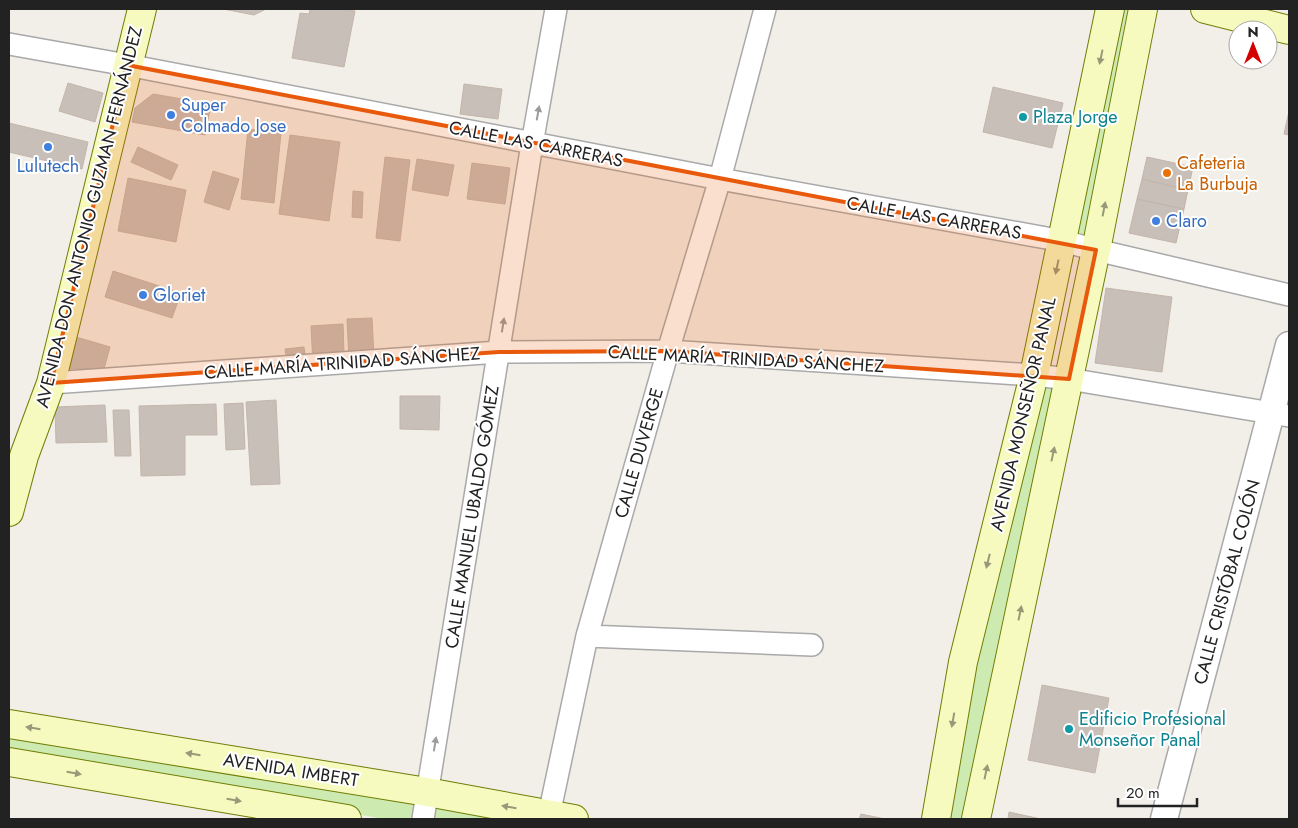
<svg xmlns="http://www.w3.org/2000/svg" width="1298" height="828" font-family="Jost,sans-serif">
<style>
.grass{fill:#cdebb0}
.building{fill:#c7bfb8;stroke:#c4b6ab}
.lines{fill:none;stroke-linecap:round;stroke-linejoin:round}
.minor-casing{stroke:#a9a9a9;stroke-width:24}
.tertiary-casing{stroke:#a9a9a9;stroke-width:29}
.secondary-casing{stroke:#707d05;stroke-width:30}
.minor{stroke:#fff;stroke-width:21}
.tertiary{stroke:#fff;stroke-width:26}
.secondary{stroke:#f7fabf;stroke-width:28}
.oneway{fill:#979978}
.oneway2{fill:#9c9c9c}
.marked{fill:#e8590c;fill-opacity:0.2;stroke:#e8590c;stroke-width:4;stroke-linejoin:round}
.shop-dot{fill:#3f7fe0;stroke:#fff;stroke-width:2}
.culture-dot{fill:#0f9aa8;stroke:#fff;stroke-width:2}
.food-dot{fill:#e8710a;stroke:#fff;stroke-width:2}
.labels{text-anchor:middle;stroke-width:4;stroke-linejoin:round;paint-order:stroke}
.shop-label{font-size:18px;fill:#366cbe;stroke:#fff;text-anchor:start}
.culture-label{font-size:18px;fill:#0d838f;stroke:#fff;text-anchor:start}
.street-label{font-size:18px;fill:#222;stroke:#fff}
.food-label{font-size:18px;fill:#c56008;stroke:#fff;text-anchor:start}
</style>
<rect width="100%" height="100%" fill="#f2efe9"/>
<path class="grass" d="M1118,9h17l-44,232 -21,-5z
M1041,386l16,3 -88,430h-24l55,-272z
M9,731l407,66 -1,22h-31l-375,-66z
M434,801l97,18h-99z"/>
<path class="building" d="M223,9h43l-12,6z
M310,9h32l13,2 -11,56 -52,-9 8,-45 9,1z
M68,83l35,10 -8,29 -36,-11z
M464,84l38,5 -4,30 -38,-5z
M993,87l70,16 -11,45 -69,-16z
M153,94l58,10 -6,31 -73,-13 3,-14z
M1289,111v24l-5,-1z
M9,123l79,19 -6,27 -73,-17z
M248,129l33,4 -7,70 -33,-4z
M290,135l50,7 -11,79 -50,-7z
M138,147l40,18 -7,15 -40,-18z
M385,157l25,3 -10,81 -24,-3z
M1147,157l46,10 -5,23 -46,-11z
M417,159l37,6 -6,31 -36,-6z
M472,163l38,5 -5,36 -38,-5z
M213,171l26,8 -10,31 -25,-8z
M128,178l58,12 -10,52 -58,-11z
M1142,179l46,11 -4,19 -47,-10z
M353,191l10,1 -1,26 -10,-1z
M1137,199l47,10 -8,34 -47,-10z
M113,271l68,22 -9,25 -67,-21z
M1106,288l66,9 -10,75 -67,-9z
M372,318l2,40 -25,1 -2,-40z
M343,324l1,31 -31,9 -2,-38z
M76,337l34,10 -6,22h-34z
M304,347l2,15 -19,2 -2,-15z
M400,396h40l-1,34 -39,-1z
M276,400l4,84 -29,1 -5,-83z
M243,403l2,46 -19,1 -2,-46z
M216,404l1,31h-32v40l-44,1 -2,-70z
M105,405l2,37 -51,1 -1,-36z
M113,410h16l2,46h-16z
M1042,685l67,13 -14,75 -67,-13z
M1009,812l32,7h-33z
M861,814l24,5h-26z"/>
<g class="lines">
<defs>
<path id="minor" d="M9,44l118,21 593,114 343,62 33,9 193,45
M51,383l448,-31 169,-1 366,24 35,4 220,37
M587,636l225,9
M423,819l109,-675 24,-135
M549,819v-4l38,-179 81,-285 52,-172 45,-170"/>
<path id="tertiary" d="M1164,819l125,-474"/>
<path id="secondary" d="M1205,9l84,21
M9,512l15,-56 27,-73 91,-374
M9,724l418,68 147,27
M9,762l338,57
M936,819l27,-157 71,-287 76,-366
M976,819l120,-569 47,-241"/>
</defs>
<use href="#minor" class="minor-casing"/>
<use href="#tertiary" class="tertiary-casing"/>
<use href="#secondary" class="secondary-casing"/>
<use href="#minor" class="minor"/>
<use href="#tertiary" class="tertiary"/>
<use href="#secondary" class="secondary"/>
</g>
<defs><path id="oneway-solid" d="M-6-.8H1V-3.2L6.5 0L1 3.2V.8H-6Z" transform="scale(1.25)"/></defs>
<g class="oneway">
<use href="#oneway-solid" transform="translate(1101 57) rotate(102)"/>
<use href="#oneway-solid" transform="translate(1104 209) rotate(-79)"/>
<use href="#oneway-solid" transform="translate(1057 267) rotate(102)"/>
<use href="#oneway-solid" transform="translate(1053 454) rotate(-78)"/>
<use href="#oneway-solid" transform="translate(988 561) rotate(104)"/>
<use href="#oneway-solid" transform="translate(1020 613) rotate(-78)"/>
<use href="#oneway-solid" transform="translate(953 720) rotate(100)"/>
<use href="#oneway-solid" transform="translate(33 728) rotate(-171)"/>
<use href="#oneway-solid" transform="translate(193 754) rotate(-171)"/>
<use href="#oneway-solid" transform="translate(986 772) rotate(-78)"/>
<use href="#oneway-solid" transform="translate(74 773) rotate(10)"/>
<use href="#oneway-solid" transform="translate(234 800) rotate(10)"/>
<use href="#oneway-solid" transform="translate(509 807) rotate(-170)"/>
</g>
<g class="oneway2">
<use href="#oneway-solid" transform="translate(538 113) rotate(-80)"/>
<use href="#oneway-solid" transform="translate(503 325) rotate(-81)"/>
<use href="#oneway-solid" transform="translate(435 744) rotate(-81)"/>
</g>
<path class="marked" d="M127,65l969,185 -27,129 -401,-28 -169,1 -448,31z"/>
<g class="shop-dot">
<circle cx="171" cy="115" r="5"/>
<circle cx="48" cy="147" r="5"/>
<circle cx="1156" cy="221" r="5"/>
<circle cx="143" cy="295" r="5"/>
</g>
<g class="culture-dot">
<circle cx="1023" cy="117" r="5"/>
<circle cx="1069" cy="729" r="5"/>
</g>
<circle class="food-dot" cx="1167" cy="173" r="5"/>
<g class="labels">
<g class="shop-label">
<text x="181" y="111">Super<tspan x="181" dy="21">Colmado Jose</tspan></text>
<text x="48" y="172" text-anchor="middle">Lulutech</text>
<text x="1166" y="227">Claro</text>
<text x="153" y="301">Gloriet</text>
</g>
<g class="culture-label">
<text x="1033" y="123">Plaza Jorge</text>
<text x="1079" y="725">Edificio Profesional<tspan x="1079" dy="21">Monseñor Panal</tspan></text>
</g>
<g class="street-label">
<text transform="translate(536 144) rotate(11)" y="6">CALLE LAS CARRERAS</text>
<text transform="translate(89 217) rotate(-76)" y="6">AVENIDA DON ANTONIO GUZMAN FERNÁNDEZ</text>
<text transform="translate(934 218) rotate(10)" y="6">CALLE LAS CARRERAS</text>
<text transform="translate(746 359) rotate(3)" y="6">CALLE MARÍA TRINIDAD SÁNCHEZ</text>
<text transform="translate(342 363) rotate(-4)" y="6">CALLE MARÍA TRINIDAD SÁNCHEZ</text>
<text transform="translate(1023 414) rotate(-77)" y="6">AVENIDA MONSEÑOR PANAL</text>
<text transform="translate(639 453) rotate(-74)" y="6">CALLE DUVERGE</text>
<text transform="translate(472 517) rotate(-81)" y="6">CALLE MANUEL UBALDO GÓMEZ</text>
<text transform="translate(1227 582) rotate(-75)" y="6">CALLE CRISTÓBAL COLÓN</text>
<text transform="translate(291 770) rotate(9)" y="6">AVENIDA IMBERT</text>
</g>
<g class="food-label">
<text x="1177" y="169">Cafeteria<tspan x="1177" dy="21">La Burbuja</tspan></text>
</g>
</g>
<rect width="1298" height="828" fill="none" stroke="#222222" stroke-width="20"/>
<g transform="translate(1253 45)"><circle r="24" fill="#ffffff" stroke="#a7a7a7"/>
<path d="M0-4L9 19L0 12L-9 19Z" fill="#d40000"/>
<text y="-8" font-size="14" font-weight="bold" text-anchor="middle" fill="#222222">N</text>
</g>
<path d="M1118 798v8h79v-8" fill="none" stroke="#222222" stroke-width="2.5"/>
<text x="1126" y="798" font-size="15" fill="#222222" stroke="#ffffff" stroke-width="4" paint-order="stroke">20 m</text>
</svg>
